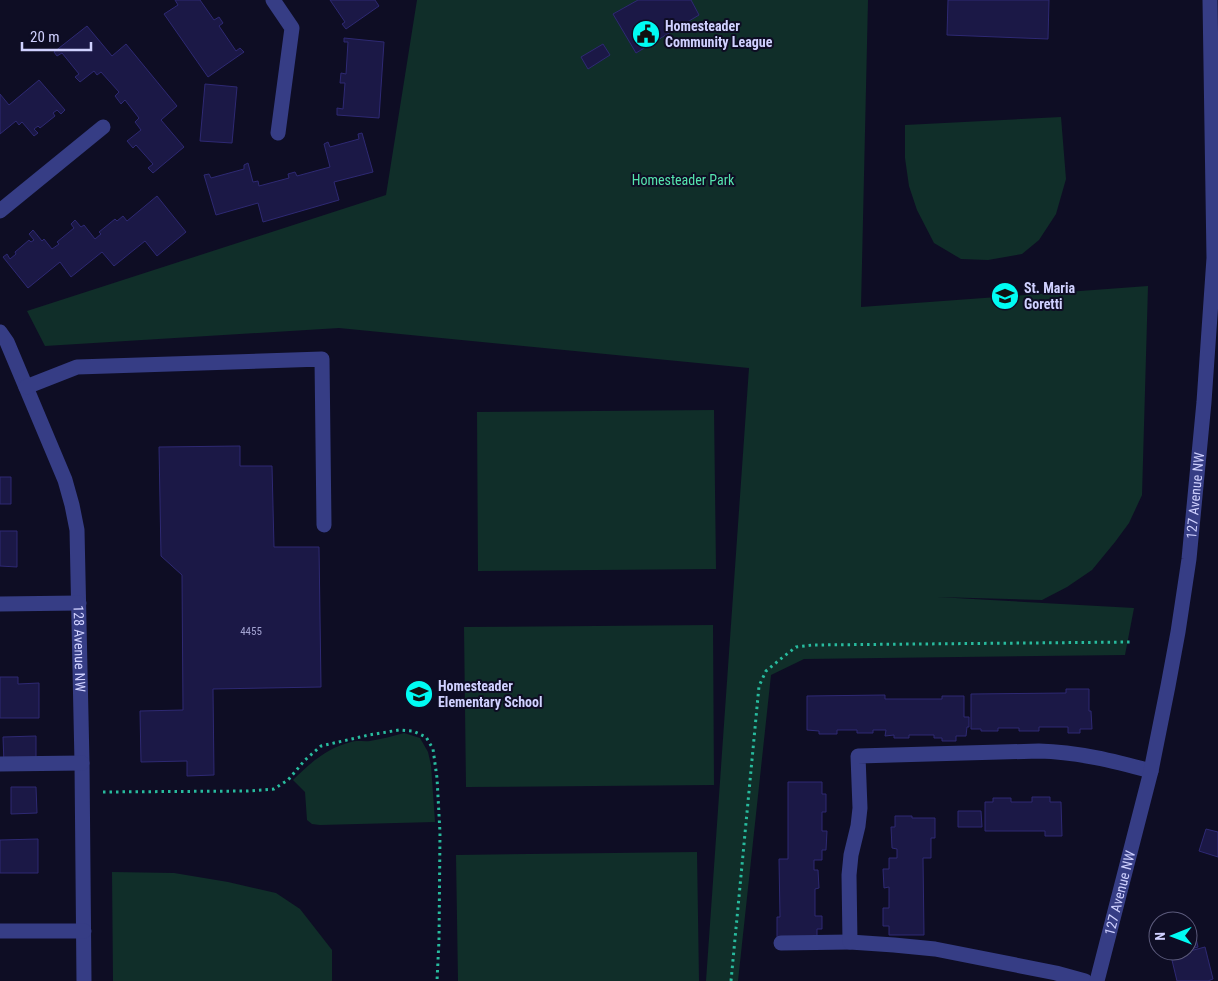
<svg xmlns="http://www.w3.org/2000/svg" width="1218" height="981" font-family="'Roboto Condensed',sans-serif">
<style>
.green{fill:#102e29}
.building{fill:#1b1846;stroke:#2e2973}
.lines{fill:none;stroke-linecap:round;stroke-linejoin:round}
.path{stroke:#28bb9e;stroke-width:3;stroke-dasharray:2.5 4;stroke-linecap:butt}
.minor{stroke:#363d85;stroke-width:15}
.labels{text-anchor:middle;stroke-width:4;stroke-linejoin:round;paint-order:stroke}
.number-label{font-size:11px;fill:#a3a3d1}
.poi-label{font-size:14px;font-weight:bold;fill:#d0d1ff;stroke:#0e0d24;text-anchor:start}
.park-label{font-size:14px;fill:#56e5ae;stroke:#0e0d24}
.street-label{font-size:14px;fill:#d0d1ff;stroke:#0e0d24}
</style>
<rect width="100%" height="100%" fill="#0e0d24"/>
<path class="green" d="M417,0h451l-7,307 287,-21 -6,209 -13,28 -14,19 -23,28 -25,17 -25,13 -105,-3 197,11 -9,47 -321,4 -33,16 -33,306h-32l43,-613 -410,-40 -294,18 -18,-35 359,-116z
M1061,117l5,62 -10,35 -17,26 -17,14 -34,6 -27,-1 -27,-16 -17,-33 -8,-24 -4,-28v-33z
M714,410l2,159 -238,2 -1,-159z
M713,625l1,160 -248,2 -2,-160z
M404,733l16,5 8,14 3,13 4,57 -115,3 -8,-1 -5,-4 -2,-28 -12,-12c17,-17 34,-32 58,-38 6,-2 13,0 19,-1 12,-2 23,-5 34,-8z
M697,852l2,129h-241l-2,-126z
M112,872l62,1 54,9 48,11 24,16 32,41v31h-219z"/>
<path class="building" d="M175,0h25l14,20 5,-3 4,6 -4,3 17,25 4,-3 4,4 -36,25 -44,-63 14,-9z
M330,0h45l4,6 -33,23 -4,-5 3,-2z
M638,0h53l8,15 -63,38 -23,-39z
M948,0h101l-1,39 -101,-4z
M87,26l25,30 14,-12 51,62 -16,14 23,27 -31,26 -5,-5 5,-4 -17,-19 -3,3 -6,-7 14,-11 -6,-8 4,-4 -14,-18 -4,4 -6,-8 4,-4 -18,-20 -4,3 -3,-4 -14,11 -5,-5 4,-3 -17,-21 -5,3 -3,-4z
M344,38l40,4 -5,76 -42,-3v-7l6,1 2,-26h-5l1,-10 5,1 2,-32h-4z
M603,44l7,11 -22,14 -7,-12z
M39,80l26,30 -4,4 -4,-4 -4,3 2,3 -15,12 -2,-2 -4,3 4,4 -4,3 -12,-14 -3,3 -3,-4 -16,13v-40l9,11z
M205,84l32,3 -5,56 -32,-2z
M362,133l11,39 -39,10 5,18 -76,22 -5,-19 -42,12 -12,-40 5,-1 2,4 33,-9v-4l4,-2 5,19 5,-1 1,5 30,-8 -1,-4 7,-2 2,4 33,-9 -6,-23 4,-2 2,5 29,-8 -1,-5z
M157,196l29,36 -29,24 -12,-15 -31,25 -12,-14 -31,25 -11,-15 -32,26 -25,-31 4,-3 3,5 6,-5 -1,-2 14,-12 2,2 3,-2 -5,-6 4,-4 9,11 2,-2 8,10 7,-5 -2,-2 17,-14 -3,-4 4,-4 6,7 3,-2 11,14 6,-5 -2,-2 16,-13 2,2 6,-5 4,5z
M240,446v20h32l2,81h45l2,140 -108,2 1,86 -27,1v-15l-46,1 -1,-51 43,-1 -1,-135 -21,-19 -2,-109z
M0,477h11v27h-11z
M0,531h17v36l-17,-1z
M0,677h18v7l21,-1v35h-39z
M1066,689h23v22h2l1,18h-12v4h-12v-6h-29v4h-20v-3h-21v3h-17v-2h-10v-35l95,-1z
M885,695v4h57v-3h22v21h5v10h-2l-1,9h-10v5h-14v-3h-8v-3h-25v3h-15v-3l-9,1 1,-6h-13v3h-16v-3h-20v4h-18v-3l-12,-1v-34z
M36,736v27l-32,1 -1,-27z
M788,782h34v12h4v18h-4v19h5l-1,19h-4v10h-8v10h4l1,18 -4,1v27h7v13h-5v11l-40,-2v-21h3l-1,-58h9z
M11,787h25l1,26 -26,1z
M1032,797h18v5h11l1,34h-17v-5h-60v-29h8v-4h18v4h21z
M958,811h23l1,16h-24z
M895,816h17v2h23v20h-4v20h-8l1,77h-35v-9h-6v-18h6v-21l-5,1 -1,-19h6v-11h8v-9l-5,-1 -1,-21h4z
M1206,829l12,3v25l-19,-6z
M38,839v34h-38v-33z
M1195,934l3,13 -10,3v-14z
M1205,947l8,32 -5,2h-31l-6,-25z"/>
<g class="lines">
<path class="path" d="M103,792l145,-1 26,-2 14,-9 17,-20 16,-14 48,-11 30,-5 14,1 13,6 7,12 4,29 3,55 -1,107 -2,41
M731,981l28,-295 7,-15 17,-14 13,-10 16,-2 321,-3"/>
<g class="minor">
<path d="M273,0l19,28 -14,105"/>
<path d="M0,211l103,-84"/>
<path id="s1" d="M0,332l7,10 58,138 7,25 5,25 5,233 2,218"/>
<path d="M26,387l51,-20 245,-8 2,166"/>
<path d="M0,604l79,-1"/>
<path d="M0,764l82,-1"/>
<path d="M0,931h84"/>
<path d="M781,943l69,-1"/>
<path d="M1085,981l-29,-8 -121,-24 -41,-4 -44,-3 -1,-67 2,-20 7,-29 2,-18 -2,-52 181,-5c39,1 75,10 112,20"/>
<path id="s2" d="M1097,981l54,-210 17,-85 10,-54 11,-73 15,-157 10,-144 -4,-258"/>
</g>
</g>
<defs>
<symbol id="civic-disc" viewBox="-11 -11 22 22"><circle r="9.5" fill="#00fbf3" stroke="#0e0d24"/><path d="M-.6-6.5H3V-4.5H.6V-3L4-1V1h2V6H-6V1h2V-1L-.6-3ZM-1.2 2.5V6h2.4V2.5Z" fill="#111"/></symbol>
<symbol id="school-disc" viewBox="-11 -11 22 22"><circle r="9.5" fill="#00fbf3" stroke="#0e0d24"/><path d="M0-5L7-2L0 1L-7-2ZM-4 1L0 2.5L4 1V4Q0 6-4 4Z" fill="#111"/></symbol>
</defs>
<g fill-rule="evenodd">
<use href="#civic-disc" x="630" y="18" width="32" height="32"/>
<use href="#school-disc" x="989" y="280" width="32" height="32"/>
<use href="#school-disc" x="403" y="678" width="32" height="32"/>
</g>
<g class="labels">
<g class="number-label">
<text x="251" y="635">4455</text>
</g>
<g class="poi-label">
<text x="665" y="31">Homesteader<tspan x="665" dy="16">Community League</tspan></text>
<text x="1024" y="293">St. Maria<tspan x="1024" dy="16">Goretti</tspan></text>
<text x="438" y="691">Homesteader<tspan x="438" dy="16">Elementary School</tspan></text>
</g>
<g class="park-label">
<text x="683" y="185">Homesteader Park</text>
</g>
<g class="street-label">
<text dy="5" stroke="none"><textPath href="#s2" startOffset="496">127 Avenue NW</textPath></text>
<text dy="5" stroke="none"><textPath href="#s1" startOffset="332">128 Avenue NW</textPath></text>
<text dy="5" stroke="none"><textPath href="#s2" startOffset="91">127 Avenue NW</textPath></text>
</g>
</g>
<g transform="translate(1173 936) rotate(269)"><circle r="24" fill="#0e0d24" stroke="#5c5b7c"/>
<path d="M0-4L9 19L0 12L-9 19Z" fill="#00fbf3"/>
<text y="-8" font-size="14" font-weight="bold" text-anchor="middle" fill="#d0d1ff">N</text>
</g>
<path d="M22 42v8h69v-8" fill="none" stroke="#d0d1ff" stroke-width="2.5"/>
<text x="30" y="42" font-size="15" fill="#d0d1ff" stroke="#0e0d24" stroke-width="4" paint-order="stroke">20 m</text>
</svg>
